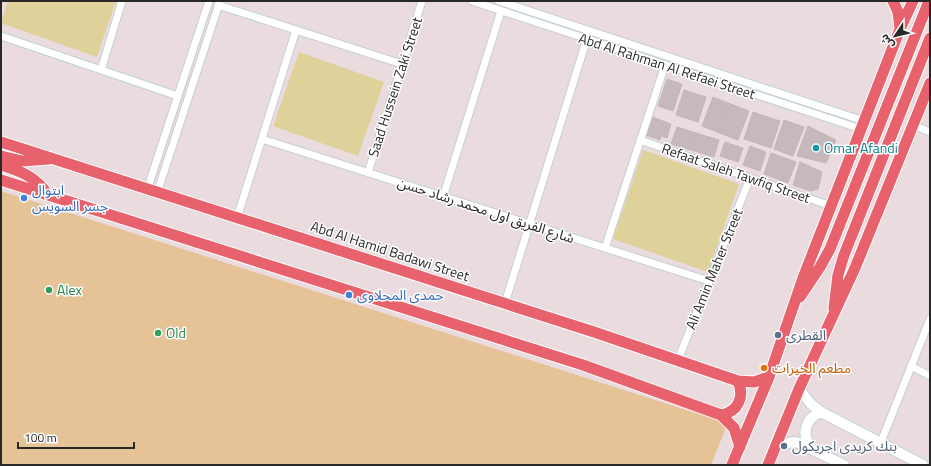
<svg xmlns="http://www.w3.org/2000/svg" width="931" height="466" font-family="'Titillium Web','Noto Sans Arabic',sans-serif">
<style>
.green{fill:#ded19a}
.pitch{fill:#e5c396}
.building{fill:#c5b9bc;stroke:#c5b5b8}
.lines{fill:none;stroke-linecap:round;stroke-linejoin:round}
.street-casing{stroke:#c3d1d1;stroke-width:9}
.secondary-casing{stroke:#c3d1d1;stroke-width:12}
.primary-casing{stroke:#fff;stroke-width:13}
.street{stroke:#fff;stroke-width:7}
.secondary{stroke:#fff;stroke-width:10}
.primary{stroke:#e8626d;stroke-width:11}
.culture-dot{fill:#0f9aa8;stroke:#fff;stroke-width:1.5}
.shop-dot{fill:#3f7fe0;stroke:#fff;stroke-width:1.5}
.leisure-dot{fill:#2e9e5b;stroke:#fff;stroke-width:1.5}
.service-dot{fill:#5c6f8a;stroke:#fff;stroke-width:1.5}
.food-dot{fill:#e8710a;stroke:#fff;stroke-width:1.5}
.labels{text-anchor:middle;stroke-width:3;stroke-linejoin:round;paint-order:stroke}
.street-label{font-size:14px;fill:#282828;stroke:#fff}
.culture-label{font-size:14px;fill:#0d838f;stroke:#fff;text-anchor:start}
.shop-label{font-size:14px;fill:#366cbe;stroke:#fff;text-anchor:start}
.leisure-label{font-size:14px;fill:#27864d;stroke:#fff;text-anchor:start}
.service-label{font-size:14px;fill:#4e5e75;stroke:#fff;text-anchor:start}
.food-label{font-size:14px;fill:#c56008;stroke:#fff;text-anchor:start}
</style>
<rect width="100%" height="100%" fill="#eadbdf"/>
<path class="green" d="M8,1h108l-19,56 -96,-34z
M299,52l85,30 -26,74 -85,-30z
M643,150l96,34 -31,88 -95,-33z"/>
<path class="pitch" d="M1,191l720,230 4,9 -14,35h-710z"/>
<path class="building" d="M667,79l15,5 -9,27 -15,-5z
M684,90l22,7 -8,25 -22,-7z
M713,97l15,6 -11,29 -15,-6z
M728,103l21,8 -11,29 -21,-8z
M753,112l27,9 -9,27 -27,-9z
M652,117l19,7 -4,14 -6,-2 -1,4 -14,-5z
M784,120l20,7 -11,29 -19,-7z
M808,126l28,14 -10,23 -29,-7z
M677,127l19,6 -5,17 -20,-6z
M696,133l23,7 -5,17 -23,-7z
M725,142l18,6 -5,14 -18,-6z
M750,146l16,6 -6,19 -17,-6z
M771,153l25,9 -8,21 -24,-9z
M800,162l22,10 -4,17 -8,2 -17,-6z"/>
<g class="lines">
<defs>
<path id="street" d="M472,1l389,128
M499,1l365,120
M218,5l184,59
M1,36l177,60
M101,70l21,-69
M913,125l17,7
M262,139l447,142
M640,140l191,66
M368,173l54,-172
M147,190l62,-189
M157,193l63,-192
M443,197l58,-186
M237,218l59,-188
M605,248l60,-183
M505,303l83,-268
M678,360l72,-182
M911,366l19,10
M881,442l49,-123"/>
<path id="secondary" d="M799,389l12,15 10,8 102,53
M776,446l17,-4 6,1 45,22
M811,448c-10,-13 -6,-30 10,-36"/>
<path id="primary" d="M900,29l13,-28
M1,142l593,190 144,49 16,1 15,-5
M1,156l21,5 27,-2
M1,165c20,6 35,12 47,30
M1,180l582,185 138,50 13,13 6,19
M800,297l20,-30 10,-18 99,-248
M834,308l4,-33 6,-20 86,-217
M721,415c17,-3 24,-18 17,-34
M732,465l37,-88 34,-99 97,-249 -2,-17 -5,-11
M768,465l31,-76 56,-121 75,-185"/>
</defs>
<use href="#street" class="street-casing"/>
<use href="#secondary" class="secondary-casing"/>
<use href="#primary" class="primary-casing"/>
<use href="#street" class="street"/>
<use href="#secondary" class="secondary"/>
<use href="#primary" class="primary"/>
</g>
<circle class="culture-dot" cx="816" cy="148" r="4"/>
<g class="shop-dot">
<circle cx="24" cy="198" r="4"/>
<circle cx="349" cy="295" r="4"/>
</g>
<g class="leisure-dot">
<circle cx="49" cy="290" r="4"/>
<circle cx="158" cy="333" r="4"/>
</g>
<g class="service-dot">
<circle cx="778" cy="335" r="4"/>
<circle cx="784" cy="446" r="4"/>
</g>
<circle class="food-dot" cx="764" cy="368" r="4"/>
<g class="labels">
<g class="street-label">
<text transform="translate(667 66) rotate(18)" y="5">Abd Al Rahman Al Refaei Street</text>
<text transform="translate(395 87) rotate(-72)" y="5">Saad Hussein Zaki Street</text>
<text transform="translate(736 173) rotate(19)" y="5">Refaat Saleh Tawfiq Street</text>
<text transform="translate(486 210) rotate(18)" y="5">شارع الفريق اول محمد رشاد حسن</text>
<text transform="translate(390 251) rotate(18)" y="5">Abd Al Hamid Badawi Street</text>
<text transform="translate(714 269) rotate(-68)" y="5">Ali Amin Maher Street</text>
</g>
<g class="culture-label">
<text x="824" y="153">Omar Afandi</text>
</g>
<g class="shop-label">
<text x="32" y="195">ابتوال<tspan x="32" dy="16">جسر السويس</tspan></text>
<text x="357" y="300">حمدى المحلاوى</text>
</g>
<g class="leisure-label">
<text x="57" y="295">Alex</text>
<text x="166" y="338">Old</text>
</g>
<g class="service-label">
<text x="786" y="340">القطرى</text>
<text x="792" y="451">بنك كريدى اجريكول</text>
</g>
<g class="food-label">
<text x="772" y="373">مطعم الخيرات</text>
</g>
</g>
<rect width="931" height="466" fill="none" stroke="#282828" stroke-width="4"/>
<g transform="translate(895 36) rotate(235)" stroke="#ffffff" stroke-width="3" paint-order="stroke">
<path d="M0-3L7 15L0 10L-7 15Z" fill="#282828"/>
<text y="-6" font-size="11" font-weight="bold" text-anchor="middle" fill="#282828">ش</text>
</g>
<path d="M18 442v6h116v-6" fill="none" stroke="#282828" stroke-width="2"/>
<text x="24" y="442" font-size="12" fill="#282828" stroke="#ffffff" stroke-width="3" paint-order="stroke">100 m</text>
</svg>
